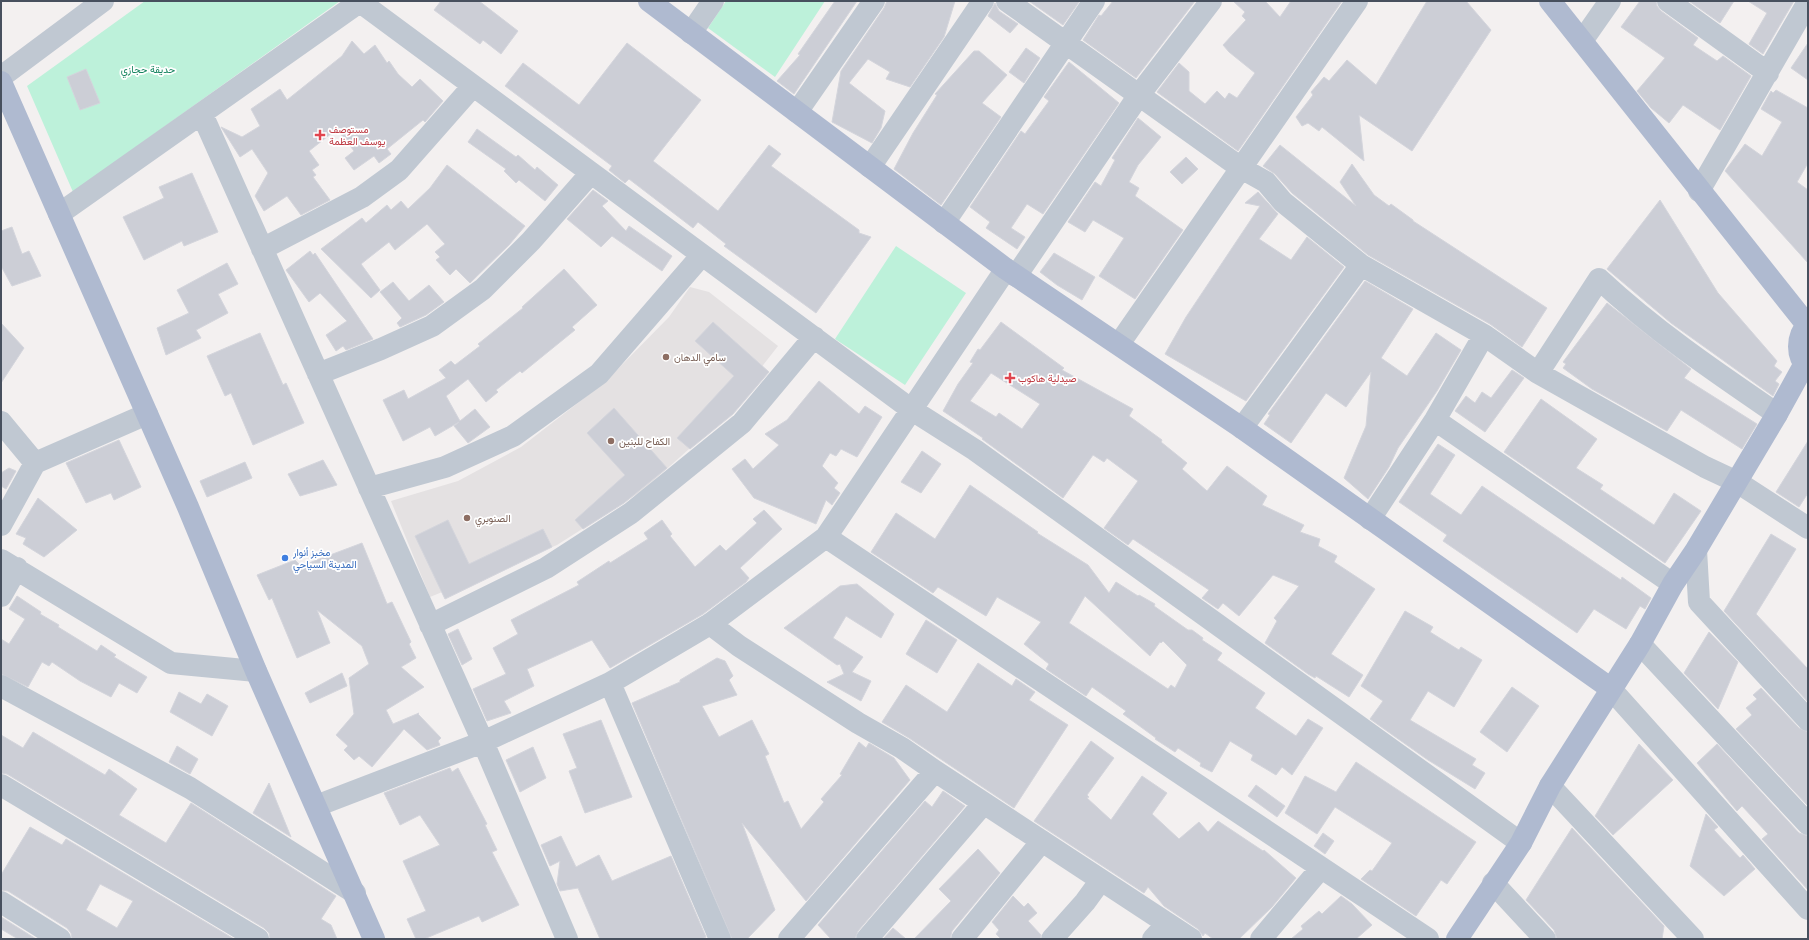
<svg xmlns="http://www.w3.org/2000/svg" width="1809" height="940" font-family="'Golos Text',Vazirmatn,sans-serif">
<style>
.education{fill:#e4e1e2}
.green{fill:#bdf1da}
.building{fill:#ccced6;stroke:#d4d5dc;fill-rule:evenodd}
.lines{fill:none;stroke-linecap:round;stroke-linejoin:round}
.minor{stroke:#c0c8d2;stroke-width:22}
.major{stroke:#afbad0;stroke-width:22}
.health-dot{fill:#e0444e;stroke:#fff;stroke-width:1.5}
.education-dot{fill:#8d6e63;stroke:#fff;stroke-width:1.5}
.shop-dot{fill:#3f7fe0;stroke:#fff;stroke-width:1.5}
.labels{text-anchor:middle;stroke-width:3.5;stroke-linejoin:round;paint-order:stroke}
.park-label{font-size:10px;fill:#14835e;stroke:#fff}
.health-label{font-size:10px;fill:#be3a42;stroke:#fff;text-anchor:start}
.education-label{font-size:10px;fill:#785e54;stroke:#fff;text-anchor:start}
.shop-label{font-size:10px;fill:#366cbe;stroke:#fff;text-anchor:start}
</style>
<rect width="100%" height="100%" fill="#f3f0f0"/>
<path class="education" d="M690,287l19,5 69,54 -61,78 -75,67 -85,54 -127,52 -39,-96 67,-20 63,-34 84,-65 64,-65z"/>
<path class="green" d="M145,1h195l-267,191 -46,-106z
M726,1h99l-50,76 -67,-49z
M896,246l70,47 -61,92 -70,-46z"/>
<path class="building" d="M441,1h38l39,30 -17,23 -18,-14 -3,4 -46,-34z
M835,1h22l-63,93 -17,-13 23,-26 -2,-1z
M887,1h68l-11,36 -34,50 -24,-8 4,-7 -22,-13 -19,24 36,28 -4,17 -9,15 -40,-21 9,-51 43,-63z
M1029,1h49l1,1 -16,23z
M1113,1h82l-59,77 -53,-38 16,-25 2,1z
M1233,1h32l15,16 11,-16h51l-104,150 -81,-59 22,-29 10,9v19l16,13 12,-13 8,8 4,-6 8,5 18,-25 -26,-21 -6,-7 23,-25 -4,-4 3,-4z
M1427,1h39l25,29 -79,121 -53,-36 5,46 -42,-34 -3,4 -11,-8 -6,3 -6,-9 17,-22 -2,-3 13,-15 5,4 18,-21 29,25z
M1640,1h16l1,5 4,5 37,27 -5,7 24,16 6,-5 28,20 -31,54 -37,-25 -14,18 -18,-15 -14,-17 28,-33 -44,-31z
M1689,1h45l-14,22z
M1748,1h46l-31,53 -14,-10 18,-31z
M995,3l4,8 19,13 -8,9 -22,-17z
M352,41l12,13 11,-9 12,18 2,-2 9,13 14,13 8,-8 23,22 -18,21 -2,-2 -36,29 4,5 -12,9 -5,-7 -20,14 -9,-12 9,-7 -17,-22 -28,22 10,14 -7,5 4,5 -3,2 17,23 -29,15 -14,-19 -23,15 -9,-15 13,-23 -16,-24 -12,8 -19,-30 21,10 18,-11 -9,-17 29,-20 7,11 55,-44z
M627,43l74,57 -48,61 65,50 51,-66 12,9 -10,12 88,64v3l12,4 -55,76 -92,-67 2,-2 -28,-22 -5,6 -64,-49 -4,4 -16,-13 3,-4 -107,-80 18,-23 56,42z
M1808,43v37l-17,-12z
M1026,48l14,10 -16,25 -15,-11z
M974,51h5l28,24 -25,28 19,14 -60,88 -47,-36 19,-36 24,-38 -2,-1z
M1069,62l50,41 -76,111 -16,-10 -16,24 14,9 -8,12 -31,-21 4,-6 -20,-15 51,-76 4,3 24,-33 -5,-4z
M86,69l14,34 -20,7 -13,-33z
M1776,90l32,18v55l-11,19 11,8v73l-83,-92 20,-27 17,12 20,-34 -21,-13 10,-18 2,2z
M1138,118l23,19 -23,28 -9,17 10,6 -4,8 48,34 -48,69 -36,-23 25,-38 -31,-18 -8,12 -17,-10 27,-40 6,4 14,-26 -3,-2z
M477,129l39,28 2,-2 17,15 2,-3 21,18 -13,16 -26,-21 -3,3 -12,-12 2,-2 -38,-27z
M1280,145l76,61 -16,-24 12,-18 22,31 15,11 2,-2 22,16v1l134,87 -25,39 -32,-23 -122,-69 -76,-62 -17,-19 -12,-8z
M1186,157l12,12 -16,15 -12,-12z
M447,165l78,61 -16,19 -39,38 -14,-14 -6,6 -14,-15 4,-3 -5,-5 10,-8 -18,-20 -32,26 -6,-8 -28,22 19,26 -9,8 -50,-49 41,-31 4,5 21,-18 4,5 10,-9 7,8 22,-21z
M192,173l26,59 -34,14 -2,-5 -38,19 -21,-43 41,-19 -5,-11z
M593,190l15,11 -6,5 24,25 3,-5 43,30 -10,15 -50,-35 -11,11 -34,-28z
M1258,192l20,22 -19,25 32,21 16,-23 37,30 -98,134 -81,-47 21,-37 74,-111 -15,-3z
M1660,200l58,93 59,68 -3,5 8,6 -7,9 4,3 -6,12 -102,-73 -64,-54z
M12,227l10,27 7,-3 12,25 -29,10 -11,-20v-35z
M310,251l3,4 2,-2 58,86 -27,11 -3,-4 -7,5 -10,-16 21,-14 -27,-28 -11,9 -23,-32z
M1054,253l41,24 -13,23 -25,-15 -17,-13z
M227,263l11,21 -20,10 10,19 -32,17 5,8 -35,17 -9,-27 32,-15 -12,-23z
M564,269l33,36 -25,22 3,3 -53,43 -2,-2 -24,19 2,2 -12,10 -18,-23 -22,17 14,25 15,-12 15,18 -22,16 -14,-17 5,-4 -24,14 -5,-9 -27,14 -20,-41 21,-10 4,9 38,-21 -7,-8 12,-9 4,4 25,-19 -2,-2 45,-36 -1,-1z
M1365,281l48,28 -32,49 26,18 29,-43 25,17 -24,41 -39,57 -9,19 -21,32 -24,-21 22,-52 5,-54 -25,35 -20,-14 -35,50 -27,-19 6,-9 -2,-1z
M393,282l16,19 20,-16 15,17 -18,13 -26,12 -3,-4 5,-5 -22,-26z
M1607,303l84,66 -7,9 73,46 -15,25 -61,-39 -14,21 -75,-42 -29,-21 3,-4 -3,-2z
M713,322l56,50 -36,42 -43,35 -13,-11 57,-62 -39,-35z
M1001,322l63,46 -2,2 71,39 -4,7 33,24 -1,2 26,21 -5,6 25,22 20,-25 40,30 -5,9 42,20 -4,7 20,7 -2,7 19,10 -3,6 41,27 -44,65 32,21 -14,22 -33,-21 -1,2 -7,-4 -43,-31 12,-22 -3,-3 25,-32 -26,-11 -34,41 -16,-13 -5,6 -16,-11 7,-8 -76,-51 -5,6 -24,-17 34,-47 -31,-23 -3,4 -11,-7 -30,43 -81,-59 1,-1 -40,-27 15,-27 15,-21 -3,-1 8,-13 2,1zM991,373l49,31 -18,25 -23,-16 -3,4 -26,-16z
M1,323l23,25 -23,35z
M260,333l23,52 3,-2 18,40 -51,22 -22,-52 -6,3 -18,-40z
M1512,370l12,8 -39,54 -30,-21 11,-15 9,7 7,-11 9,6z
M819,381l40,33 6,-8 17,11 -25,40 -16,-8 -5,7 -6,-3 -8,13 16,17 -4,5 6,5 -8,12 -6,-5 -10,24 -62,-26 -22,-29 13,-10 8,10 26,-24 -14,-11 22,-14z
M1541,399l56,40 -21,29 27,17 -3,4 54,36 20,-32 27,18 -36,52 -161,-111z
M614,408l53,60 -43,35 -41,26 -8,-9 50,-45 -38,-42z
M119,440l22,47 -27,13 -3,-7 -25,10 -20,-40z
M1808,441v52l-9,14 -23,-15z
M1438,444l17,11 -25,39 31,21 21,-29 139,94 1,-3 29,21 -6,11 -5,-3 -14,23 -32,-20 -17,24 -134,-92 4,-6 -48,-33z
M922,451l19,13 -20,29 -20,-11z
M323,460l14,25 -37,11 -12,-22z
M245,462l7,16 -45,19 -7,-16z
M9,468l7,3 -10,18 -5,-3v-13z
M970,485l68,47 -1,1 51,32 21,28 7,-11 22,14 1,-1 16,9 -1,2 34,24h4l11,8 -1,2 20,13 -5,7 48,33 -10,15 41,28 12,-17 15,9 -31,47 -10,-8 -6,8 -25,-15 2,-5 -23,-14 -18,31 -12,-6 1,-3 -23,-15 -3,4 -20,-13 1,-1 -33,-24 3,-3 -34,-24 -6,9 -40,-27 3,-5 -25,-20 17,-22 -44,-25 -11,19 -48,-29 -5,6 -62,-41 25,-39 39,26zM1085,596l65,60 10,-14 1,1 2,-2 24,24 -12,23 -4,-3 -3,4 -99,-66z
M38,498l39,32 -33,27 -21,-13 3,-6 -10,-4z
M764,510l18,19 -42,39 9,10 -3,4 -43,32 -93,54 -18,-28 -65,29 7,17 -30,15 7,12 -24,8 -14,-32 33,-15 -13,-26 25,-14 -7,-14 68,-35 -2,-3 32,-21 1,2 38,-24 -4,-6 18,-13 10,14 -2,2 25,31 25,-22 6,6 31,-28 -4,-4z
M448,520l21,44 74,-35 9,18 -107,52 -30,-63z
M1771,534l25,15 -40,65 52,55v33l-84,-91z
M362,543l25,61 5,-2 19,40 -2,2 7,14 -15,9 23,20 -38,23 7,14 26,-11 -1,1 23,24 -3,3 2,4 -13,5 -23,-21 -32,38 -13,-11 -5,4 -10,-10 4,-4 -12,-11 18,-21 -5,-36 20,-14 -7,-18 -45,-36 13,33 -33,15 -25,-60 -3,2 -12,-25 38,-15 6,6z
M857,584l37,30 -13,24 -35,-22 -13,22 30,19 -11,15 19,9 -10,20 -34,-19 17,-8 -4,-10 -3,1 -53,-37 56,-42z
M17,596l24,16 -1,2 19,11 -1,2 39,24 4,-6 15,10 -2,2 33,20 -10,16 -18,-10 -8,14 -31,-16 -28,-19 -3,4 -7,-4 -14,25 -27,-13v-35l8,5 16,-25 -16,-10z
M1405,611l28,16 -3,5 29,18 2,-3 21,13 -28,47 -26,-16 -18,29 66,39 -4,6 13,8 -10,16 -47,-29 -58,-41 13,-18 -22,-15z
M926,620l31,20 -20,33 -31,-19z
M458,629l14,30 -10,6 -14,-31z
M1709,632l29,30 -20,47 -34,-36z
M717,658l8,3 8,15 -4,4 8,15 -35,11 17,31 33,-17 17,34 -4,2 19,47 4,-2 13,28 23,-27 -3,-3 21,-24 -2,-1 19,-32 7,6 3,-5 25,15 16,22 -104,121 -64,-78 33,87 -28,29h-15l-100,-236 48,-21v-2z
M978,663l34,23 4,-7 19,13 -6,8 39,25 -54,83 -105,-70 -27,-16 24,-37 41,27z
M342,673l5,13 -37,17 -5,-10z
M1512,687l27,19 -32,46 -27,-20z
M1761,688l38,40 9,4v74l-72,-77 16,-14 -6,-7 11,-9 -4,-4z
M179,692l22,12 6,-10 21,12 -16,30 -42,-24z
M601,720l31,77 -47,16 -16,-42 8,-3 -14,-34z
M33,732l72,43 4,-6 28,20 -18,26 47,28 25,-40 145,93 -15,23 10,6 6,14h-67l-1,-6 -5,-5 -257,-154 -6,-1v-38l22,13z
M1091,741l23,17 -27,37 2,2 -2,1 24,22 31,-44 25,17 -15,21 27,25 20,-17 9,10 10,-11 45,30 1,-1 32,28 -24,29 -33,32h-26l-8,-6 -2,3 -5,-7 -34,-23 -16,-19 -4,6 -110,-72z
M1639,744l34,36 -60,55 -18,-19z
M1717,744l82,89 9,3v54l-46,-51 6,-5 -26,-28 -5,5 -40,-48z
M177,746l21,13 -8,15 -21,-12z
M533,747l13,31 -26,14 -14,-32z
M1356,762l120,80 -29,42 -6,-4 -25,36 -55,-37 9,-9 2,1 20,-28 -57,-36 -18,27 -32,-21 20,-37 31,16z
M450,768l2,4 6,-4 29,56 -2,1 12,25 -5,2 27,53 -37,17 -3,-6 -55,23h-8l-9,-20 19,-8 -23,-50 37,-16 -20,-30 -20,10 -16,-32z
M269,783l22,54 -38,-24z
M1256,785l29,21 -8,11 -29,-21z
M943,791l22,15 -107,125 -3,8h-24l-13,-14 107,-124 7,6z
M1706,814l12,13 -4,3 26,28 3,-3 12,14 -31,27 -34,-30z
M30,827l32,18 4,-6 168,100h-162l-1,-6 -4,-5 -59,-37 -7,-1v-15zM100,884l33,17 -16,27 -31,-18z
M1572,828l92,98 -2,13h-105l-3,-9 -28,-30z
M1323,833l11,8 -9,13 -11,-8z
M561,836l15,31 23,-12 13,26 59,-25 35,81 -4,2h-102l-22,-51 -18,3 -3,-7 3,-23 -10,5 -9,-21z
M978,849l22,24 -48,58 -2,8h-36l37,-38 -12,-12z
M1013,896l11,11 4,-4 9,10 -9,8 13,14 -1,4h-39l-5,-5 3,-4 -7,-8z
M1341,896l11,8 20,21 -16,14h-65l12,-10 -2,-3 18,-15 3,3z
M1,917l35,22h-18l-17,-10z
M893,928l13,11h-23z"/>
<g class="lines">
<path class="minor" d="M1007,1l234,167 25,14 17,20 78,63 123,70 54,38 167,94 32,15 71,46
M1668,1l100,72
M360,2l552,408 63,40 546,393
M691,33l22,-32
M1582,41l28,-40
M1,77l102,-76
M797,112l77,-111
M202,114l281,628 84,197
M870,167l113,-166
M1699,191l109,-189
M59,214l302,-213
M944,223l150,-222
M262,249l100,-52 37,-27 74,-84
M1016,276l123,-181 72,-94
M1119,344l238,-343
M1538,373l61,-94c56,52 115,92 178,135
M318,374l63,-25 51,-23 51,-37 48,-48 60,-68
M1435,420l238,164
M1,422l34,41
M1242,428l119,-163
M369,488l76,-21 68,-31 86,-62 103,-119
M1370,519l65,-99 49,-85
M1,525l34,-62 112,-49
M826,537l602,402
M1696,550l3,52 109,118
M1,560l170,103 85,8
M1,596l16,-28
M710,624l29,22 119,77 44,25 33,23 256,168
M430,625l116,-57 85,-55 111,-90 72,-86
M1640,644l168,180
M610,683l110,256
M1,686l189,102 165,105
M1610,688l198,221
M1,785l257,154
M1550,786l143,153
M316,806l167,-64 127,-59 100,-59 116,-87 180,-268
M1493,883l52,56
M1,902l59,37
M789,939l146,-168
M867,939l117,-136
M962,939l80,-98
M1052,939l33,-37 16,-22
M1153,939l14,-15
M1261,939l60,-71"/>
<path class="major" d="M649,1l357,268 236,159 368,260
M1550,1l257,324
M1,82l187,425 68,164 118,268
M1808,324c-12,13 -12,32 0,44
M1457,939l64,-96 29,-57 90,-142 33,-60 23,-34 81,-136 27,-49"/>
</g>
<g class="health-dot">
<path d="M318 129h4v4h4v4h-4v4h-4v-4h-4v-4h4z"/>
<path d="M1008 372h4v4h4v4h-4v4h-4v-4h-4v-4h4z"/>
</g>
<g class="education-dot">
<circle cx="666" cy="357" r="4"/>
<circle cx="611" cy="441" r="4"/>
<circle cx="467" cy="518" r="4"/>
</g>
<circle class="shop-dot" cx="285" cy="558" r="4"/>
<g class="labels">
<g class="park-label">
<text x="148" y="73">حديقة حجازي</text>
</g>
<g class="health-label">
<text x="329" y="133">مستوصف<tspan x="329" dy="12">يوسف العظمة</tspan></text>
<text x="1018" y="382">صيدلية هاكوب</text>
</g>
<g class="education-label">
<text x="674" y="361">سامي الدهان</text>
<text x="619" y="445">الكفاح للبنين</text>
<text x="475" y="522">الصنوبري</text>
</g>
<g class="shop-label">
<text x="293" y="556">مخبز أنوار<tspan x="293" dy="12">المدينة السياحي</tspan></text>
</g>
</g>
<rect width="1809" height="940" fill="none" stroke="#47505e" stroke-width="4"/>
</svg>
